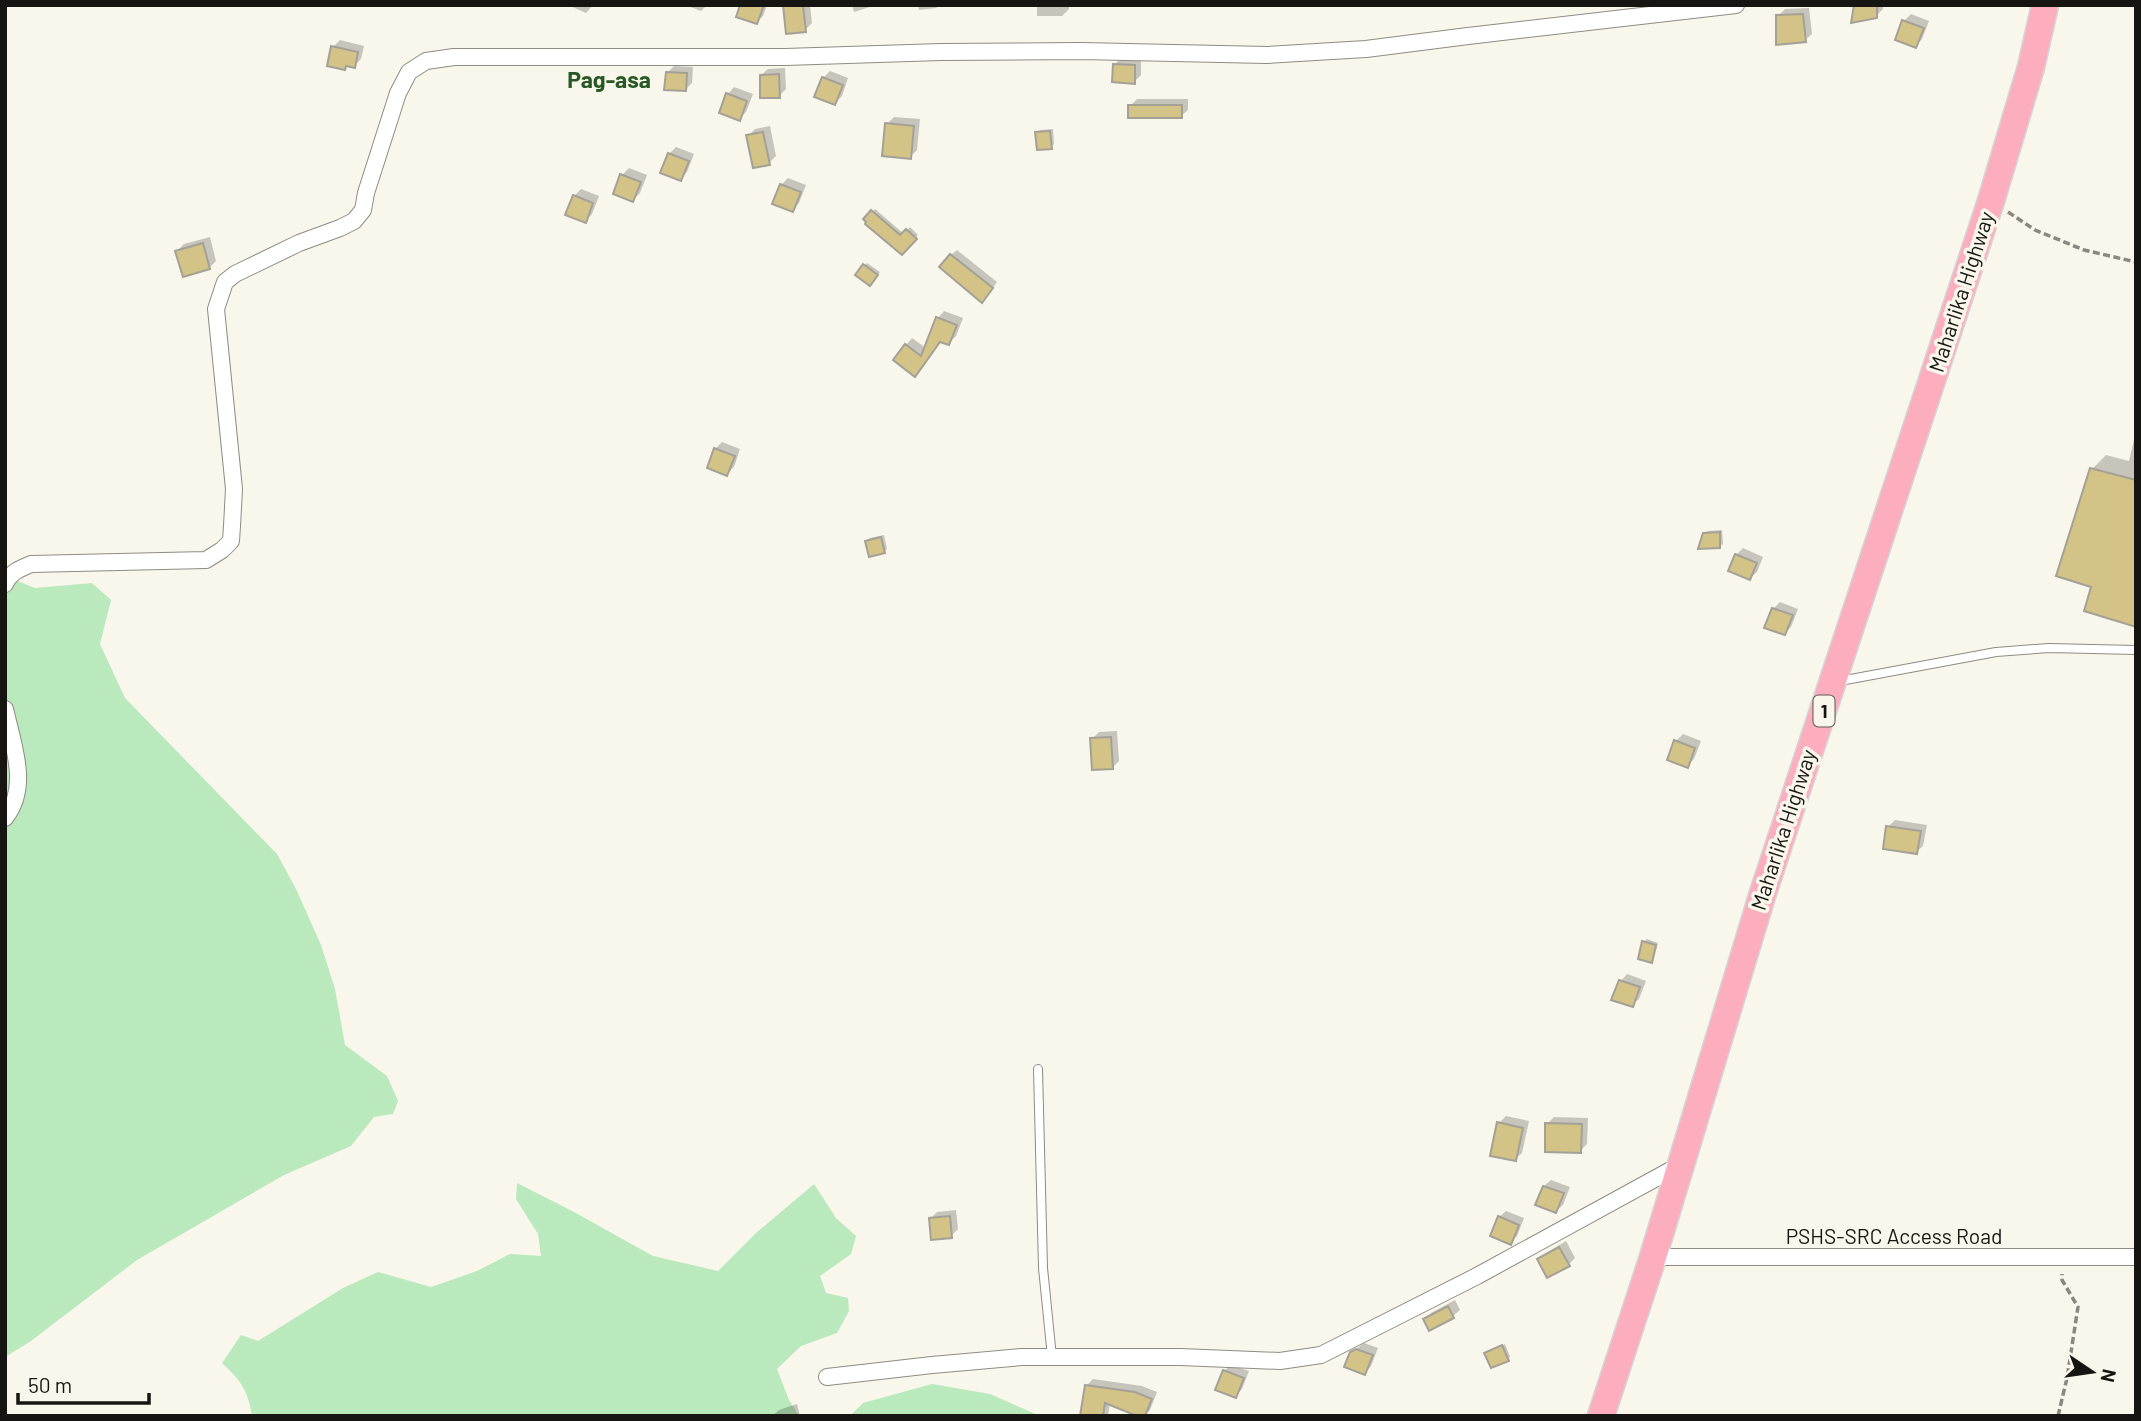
<svg xmlns="http://www.w3.org/2000/svg" width="2141" height="1421" font-family="Barlow,sans-serif">
<style>
.green{fill:#b9e9bc}
.shadow{fill:#0003}
.building{fill:#d3c387;stroke:#a3a197;stroke-width:2}
.lines{fill:none;stroke-linecap:round;stroke-linejoin:round}
.service-casing{stroke:#8e8c82;stroke-width:10}
.minor-casing{stroke:#8e8c82;stroke-width:18}
.trunk-casing{stroke:#d5d5d4;stroke-width:29}
.path{stroke:#898780;stroke-width:3.5;stroke-dasharray:7 3.5;stroke-linecap:butt}
.service{stroke:#fff;stroke-width:8}
.minor{stroke:#fff;stroke-width:16}
.trunk{stroke:#fcaebe;stroke-width:26}
.labels{text-anchor:middle;stroke-width:7;stroke-linejoin:round;paint-order:stroke}
.shield{fill:#f9f6eb;stroke:#5a5852;stroke-width:2}
.shield-label{font-size:19px;font-weight:bold;fill:#161511}
.street-label{font-size:21px;fill:#161511;stroke:#f9f6eb}
.neighbourhood-label{font-size:23px;font-weight:bold;fill:#265924;stroke:#f9f6eb}
</style>
<rect width="100%" height="100%" fill="#f9f6eb"/>
<path class="green" d="M5,576l30,12 57,-5 19,17 -11,44 25,54 152,156 19,35 25,56 14,44 10,56 42,31 11,25 -5,13 -19,3 -23,29 -67,29 -147,85 -106,81 -26,16z
M517,1183l57,29 79,44 65,15 38,-38 58,-49 22,34 20,18 -5,18 -31,22 6,17 22,5 1,13 -12,22 -36,13 -24,23 12,31 10,16h-547c-4,-26 -11,-35 -30,-53l19,-28 17,6 85,-53 35,-16 53,15 46,-16 33,-17 31,2 -3,-22 -22,-35z
M932,1384l58,10 50,22h-190l13,-13z"/>
<path class="shadow" d="M568,5h25l-7,8z
M685,5h22l-6,6z
M742,5h25l-4,11 -6,6z
M784,5h26l2,18 -7,7z
M852,5h24l-22,7z
M918,5h21l-3,3 -17,2z
M1037,5h32v4l-7,7h-25z
M1856,5h27v4l-7,7z
M1809,8l3,26 -7,6 -27,-24 7,-7z
M1911,14l18,7 -7,18 -6,7 -12,-25z
M340,40l24,6 -3,13 -7,7 -6,-1 -3,3 -12,-21z
M1121,58l20,1v16l-7,7 -20,-17z
M674,66l19,1 -1,16 -7,7 -17,-18z
M785,68l1,21 -7,7 -18,-21 7,-6z
M830,71l18,7 -6,18 -7,7 -12,-25z
M734,87l19,7 -7,18 -7,7 -11,-25z
M1137,99h51v11l-7,6 -51,-10z
M894,117l26,2 -3,31 -7,7 -23,-33z
M770,126l6,30 -7,7 -21,-27 7,-7z
M1053,129l1,15 -3,3 -14,-14 3,-3z
M676,147l18,7 -7,18 -6,7 -12,-25z
M629,168l18,7 -7,18 -7,7 -11,-25z
M788,178l18,7 -7,18 -6,7 -12,-25z
M581,189l18,7 -7,18 -6,7 -12,-25z
M875,209l29,25 6,-7 8,8 -16,18 -37,-34z
M210,237l6,24 -7,7 -32,-17 7,-7z
M957,250l40,32 -10,14 -36,-41z
M867,263l13,9 -8,9 -7,-16z
M944,311l19,7 -7,18 -7,7 -8,-3 -20,28 -15,-23 6,-7 14,10 12,-30z
M2136,431v194l-42,-39 -2,-117 14,-14 23,6z
M722,442l18,7 -6,18 -7,7 -12,-25z
M1722,530l1,14 -3,2 -15,-12 3,-3z
M884,535l3,14 -3,3 -17,-11 3,-3z
M1743,548l20,9 -6,15 -7,6 -14,-23z
M1780,602l18,7 -7,18 -6,6 -12,-24z
M1117,731l2,30 -7,7 -20,-29 7,-7z
M1683,734l18,7 -7,18 -7,7 -11,-25z
M1895,820l32,5 -4,21 -7,6 -28,-25z
M1647,939l11,4 -4,15 -3,3 -7,-19z
M1627,974l19,7 -7,18 -7,6 -18,-7 7,-17z
M1506,1116l23,5 -7,32 -7,6 -16,-36z
M1554,1117l34,1 -1,26 -7,7 -33,-27z
M1551,1180l19,7 -7,18 -7,6 -12,-25z
M956,1210l2,19 -7,7 -21,-17 7,-7z
M1506,1211l18,7 -7,18 -6,6 -12,-25z
M1566,1241l9,17 -6,6 -30,-5 7,-6z
M1455,1300l5,10 -7,6 -24,13 -4,-10 6,-6z
M1364,1343l14,5 -7,18 -6,7 -14,-20z
M1505,1344l5,13 -2,2 -22,-6z
M1231,1365l18,6 -7,18 -6,7 -12,-25z
M1093,1379l49,7 15,6 -7,18 -6,6 -34,-13 -2,13h-26l4,-30z
M797,1404l3,12h-28l7,-6z"/>
<path class="building" d="M740,5h24l-7,19 -21,-7z
M783,5h20l3,27 -20,2z
M1854,5h23v13l-26,5z
M1803,14l3,28 -30,3v-30z
M1902,20l22,8 -8,20 -21,-8z
M331,46l27,6 -3,16 -9,-2 -1,4 -18,-4z
M1113,64l22,1v19l-23,-2z
M666,72l21,1 -1,18 -22,-1z
M779,74l1,24h-20v-23z
M822,77l21,8 -8,20 -21,-8z
M726,93l21,8 -7,20 -21,-8z
M1128,105h54v13h-54z
M885,123l29,3 -3,33 -29,-3z
M1050,131l2,18 -15,1 -2,-18z
M763,132l7,33 -17,3 -7,-33z
M668,153l21,8 -8,20 -21,-8z
M620,174l21,8 -8,20 -20,-8z
M780,184l21,8 -8,20 -21,-8z
M573,195l20,8 -7,20 -21,-8z
M871,210l29,25 6,-6 11,10 -15,16 -37,-31 1,-2 -3,-3z
M203,243l7,26 -27,8 -8,-26z
M950,254l43,34 -11,15 -43,-36z
M863,264l15,11 -8,11 -15,-11z
M936,317l21,8 -8,20 -9,-3 -25,35 -22,-17 12,-16 16,12z
M714,448l21,8 -8,20 -20,-8z
M2090,468l46,12v147l-52,-16 7,-24 -35,-11z
M1720,532v16l-22,1 5,-16z
M881,537l4,16 -16,4 -4,-16z
M1735,554l22,9 -7,17 -22,-9z
M1772,608l21,7 -8,20 -21,-7z
M1111,737l2,32 -21,1 -2,-32z
M1674,740l21,8 -7,20 -21,-8z
M1886,826l35,5 -4,23 -34,-5z
M1642,941l14,4 -4,18 -14,-4z
M1619,980l21,7 -7,20 -22,-7z
M1497,1122l26,6 -7,33 -26,-5z
M1545,1123l37,1 -1,29 -36,-1z
M1543,1186l21,7 -8,20 -21,-8z
M950,1216l2,22 -21,2 -2,-22z
M1498,1216l21,9 -8,20 -21,-9z
M1559,1247l11,19 -23,12 -10,-19z
M1448,1306l6,12 -25,13 -6,-12z
M1502,1345l7,16 -18,7 -7,-15z
M1356,1349l17,6 -8,20 -21,-8 6,-15z
M1223,1370l21,8 -8,20 -21,-8z
M1085,1385l50,7 17,7 -7,17h-8l-32,-13 -2,13h-23z"/>
<g class="lines">
<defs>
<path id="service" d="M1840,681l156,-29 53,-4 87,2
M1038,1069l5,199 9,89"/>
<path id="minor" d="M5,584c5,-12 15,-15 26,-20l175,-4 16,-10 9,-9 1,-15 2,-37 -18,-180 9,-27 10,-8 64,-31 41,-15 14,-7 9,-11 3,-17 32,-100 11,-21 17,-11 28,-4h331l156,-5 140,-1 186,4 99,-6 102,-13 268,-31
M5,709c8,36 25,78 0,109
M1653,1257h483
M827,1377l105,-12 90,-8h158l100,4 41,-6 156,-79 203,-111"/>
<path id="trunk" d="M1601,1416l52,-159 109,-361 229,-695 40,-134 14,-62"/>
</defs>
<use href="#service" class="service-casing"/>
<use href="#minor" class="minor-casing"/>
<use href="#trunk" class="trunk-casing"/>
<path class="path" d="M2008,212l27,18 49,20 52,12
M2058,1416l9,-38 11,-71 -16,-27v-6"/>
<use href="#service" class="service"/>
<use href="#minor" class="minor"/>
<use href="#trunk" class="trunk"/>
</g>
<g class="labels">
<rect class="shield" x="1813.5" y="695.5" width="21" height="31" rx="5"/>
<g class="shield-label">
<text x="1824" y="718">1</text>
</g>
<g class="street-label">
<text transform="translate(1962 292) rotate(-72)" y="7">Maharlika Highway</text>
<text transform="translate(1784 830) rotate(-72)" y="7">Maharlika Highway</text>
<text x="1894" y="1244">PSHS-SRC Access Road</text>
</g>
<g class="neighbourhood-label">
<text x="609" y="88">Pag-asa</text>
</g>
</g>
<rect width="2141" height="1421" fill="none" stroke="#161511" stroke-width="14"/>
<g transform="translate(2092 1372) rotate(103)" stroke="#f9f6eb" stroke-width="5" paint-order="stroke">
<path d="M0-5L12 26L0 18L-12 26Z" fill="#161511"/>
<text y="-10" font-size="19" font-weight="bold" text-anchor="middle" fill="#161511">N</text>
</g>
<path d="M18 1393v10h131v-10" fill="none" stroke="#161511" stroke-width="3.5"/>
<text x="28" y="1393" font-size="21" fill="#161511" stroke="#f9f6eb" stroke-width="5" paint-order="stroke">50 m</text>
</svg>
